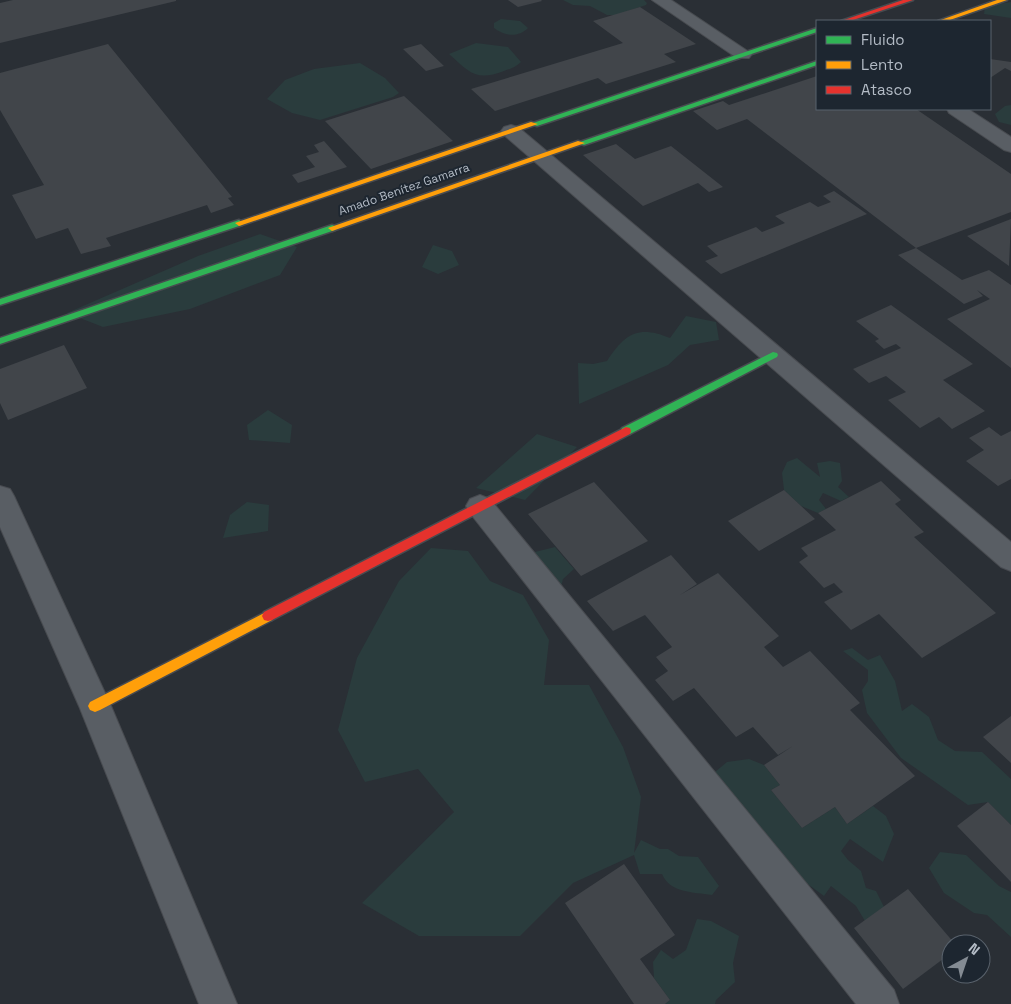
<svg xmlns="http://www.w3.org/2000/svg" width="1011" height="1004" font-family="'Space Grotesk',sans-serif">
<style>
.green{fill:#2a3c3d}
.building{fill:#41454a}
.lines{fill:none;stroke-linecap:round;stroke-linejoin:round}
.street-casing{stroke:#484b50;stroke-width:2}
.fast-casing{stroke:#484b50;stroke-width:3}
.slow-casing{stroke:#484b50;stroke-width:3}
.jam-casing{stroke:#484b50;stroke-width:3}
.street{fill:#595e64;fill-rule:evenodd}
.fast{fill:#30b455;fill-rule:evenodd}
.slow{fill:#ff9f0a;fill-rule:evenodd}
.jam{fill:#e5322d;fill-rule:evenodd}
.labels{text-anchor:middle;stroke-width:4;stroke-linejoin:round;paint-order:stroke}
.far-street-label{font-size:12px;fill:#b4bcc6;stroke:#1d2630}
</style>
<rect width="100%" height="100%" fill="#2a2f35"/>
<path class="green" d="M563,0h81l3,3 -1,2 -30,10h-9l-17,-9 -17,-1z
M1011,2v16l-27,-4 1,-8z
M501,19l19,2 8,7c-10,10 -24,8 -34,0v-5z
M476,43l32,4 13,15c-5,5 -11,7 -17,9 -28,11 -35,1 -55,-17z
M360,63l25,15 14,15 -6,4 -73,23 -28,-7 -25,-14 18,-19 29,-11z
M1011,105v20l-12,-3 -4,-8 10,-8z
M260,234l37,13 -17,28 -90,34 -87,18 -36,-14 131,-57z
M433,245l19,6 7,14 -21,9 -16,-7z
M686,316l30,6 3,18 -29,5 -22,20 -89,39 -1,-41 15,1 14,-3c18,-28 32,-36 63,-23z
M268,410l24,15 -2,18 -41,-3 -2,-15z
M537,434l40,13 -52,53 -49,-12z
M797,458l23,19 -3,-14 13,-2 10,2 2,18 -4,6 11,10 -8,4 -18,-8 -4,7 7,9 -8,4 -17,-7 -17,-16 -2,-17 5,-11z
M247,502l22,3 -1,26 -45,7 7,-23z
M555,547l19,22 -11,10 -2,8 -30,-34z
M431,548l37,3 22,30 33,14 26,45 -5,45h45l34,62 18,50 -7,56 7,-13 19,9h8l11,7 19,1 21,29 -7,9c-19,-3 -42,-2 -50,-21h-22l-6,-19 -61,28 -53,53h-101l-57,-33 92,-91 -36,-43 -53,13 -27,-52 19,-72 42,-77z
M852,648l16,12 12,-5 15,26 7,30 10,-7 17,13 9,23 17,11 27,1 29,27v46l-23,-23 -20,3 -67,-47 -34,-45 -5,-23 6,-9v-11l-25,-19z
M749,759l15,6 16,20 -9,5 31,38 33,-21 12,17 26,-18 13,10 8,18 -11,28 -33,-23 -9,12 7,9 13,11 5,17 10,3 8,16 -19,14 -9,-15 -25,-20 -7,10 -61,-45 -57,-85 9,6 12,-10z
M940,852l26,3 33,31 12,6v45l-24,-22 -13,-2 -30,-20 -15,-25z
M697,919l14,2 28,15 -6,27 2,19 -19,18 -1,4h-50l5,-4 -16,-22 -1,-16 8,-12 12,9 13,-9z"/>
<path class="building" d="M13,0h163v1l-176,42v-40z
M508,0h33l1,1 -24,6z
M640,7l56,37 -32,10 12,8 -70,22 -8,-6 -103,33 -24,-22 152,-46 -30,-22z
M108,44l124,153 -4,1 6,7 -23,8 -4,-8 -101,33 5,8 -30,8 -13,-26 -32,11 -24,-44 32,-10 -44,-75v-37z
M421,44l23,22 -18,5 -23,-22z
M990,59l21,3v9l-6,-3 -15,10z
M817,76v33h99l95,65v38l-95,36 -169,-129 -30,11 -24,-19 30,-10 6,4z
M404,96l49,45 -82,28 -46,-48z
M324,141l23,26 -49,16 -6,-8 23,-8 -9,-11 13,-4 -5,-7z
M616,144l19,15 36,-13 52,41 -14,5 -11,-9 -55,23 -60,-51z
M834,191l33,23 -146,60 -16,-13 13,-5 -11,-10 49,-19 6,5 23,-9 -10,-7 35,-14 8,5 13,-5 -8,-6z
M1011,219l-2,47 -42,-30z
M916,248l46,32 27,-10 22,15v83l-64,-49 43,-20 -13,-9 6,6 -19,8 -66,-49z
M891,305l82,59 -30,16 42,31 -33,18 -13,-12 -19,11 -32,-28 18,-8 -20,-16 -17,7 -16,-14 48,-21 -5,-4 -12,5 -9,-8 4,-2 -23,-18z
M64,345l23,43 -79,32 -8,-17v-34z
M989,427l12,9 10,-5v48l-13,7 -32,-25 18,-11 -15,-12z
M881,481l20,19 -6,4 29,28 -10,5 82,76 -74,45 -43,-44 -28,16 -27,-28 19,-10 -9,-9 -10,5 -25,-26 9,-6 -7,-8 35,-18 -18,-17z
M594,482l54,59 -67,35 -53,-62z
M784,490l31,29 -56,32 -31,-30z
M671,555l26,29 -17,11 38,-22 61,63 -15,11 19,20 27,-16 50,52 -10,7 65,66 -68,48 -12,-17 -33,21 -31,-38 9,-5 -16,-20 29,-19 -15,9 -25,-28 -17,10 -42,-49 -21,13 -18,-21 13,-9 -12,-14 16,-10 -27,-32 -32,16 -26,-30z
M1011,716v47l-28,-26z
M988,802l23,23v57l-54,-56z
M624,864l51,71 -35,24 30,41 -5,4h-31l-69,-101z
M908,889l47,55h-4v9l-48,36 -49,-61z"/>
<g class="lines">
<defs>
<path id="street" d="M652,0h19l81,54 -3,4h-12z
M947,109h21l43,28v15l-7,-2 -55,-37z
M511,125l7,2 493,415v29l-10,-4 -497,-432 -3,-4 3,-4z
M0,486l10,3 4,7 97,210 126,298h-38l-120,-298 -79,-179z
M480,495l10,4 404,491 5,14h-43l-386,-491 -4,-7 4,-7z"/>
<path id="fast" d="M817,28v4l-280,94 -7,-2z
M817,61v4l-233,80 -7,-2z
M239,220l4,3 -1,2 -242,80v-6z
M332,225l3,1v4l-335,114v-6z
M773,352l4,1 1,2 -1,2 -147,77h-8l-1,-3 1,-3z"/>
<path id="slow" d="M997,0h10l-60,21h-9z
M531,122l7,2 -296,101 -3,1 -4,-3z
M578,141l7,2 -250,87 -3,1 -4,-3z
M268,611l4,1 2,4 -2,4 -172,90 -5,2 -5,-2 -2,-4 2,-4z"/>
<path id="jam" d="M903,0h10l-63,21h-9z
M626,427l4,1 1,3 -1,3 -358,186 -4,1 -4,-1 -2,-4 2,-4z"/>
</defs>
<use href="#street" class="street-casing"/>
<use href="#fast" class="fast-casing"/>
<use href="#slow" class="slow-casing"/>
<use href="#jam" class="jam-casing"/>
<use href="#street" class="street"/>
<use href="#fast" class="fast"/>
<use href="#slow" class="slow"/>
<use href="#jam" class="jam"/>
</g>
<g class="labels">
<g class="far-street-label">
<text transform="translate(404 189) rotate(-19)" y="4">Amado Benítez Gamarra</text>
</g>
</g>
<rect x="816" y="20" width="175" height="90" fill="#1d2630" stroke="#59626c"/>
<rect x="826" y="36" width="25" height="8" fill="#30b455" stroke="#59626c"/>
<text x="861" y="45" font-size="15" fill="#b4bcc6">Fluido</text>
<rect x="826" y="61" width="25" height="8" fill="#ff9f0a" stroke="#59626c"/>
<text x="861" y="70" font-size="15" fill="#b4bcc6">Lento</text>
<rect x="826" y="86" width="25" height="8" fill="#e5322d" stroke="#59626c"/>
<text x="861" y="95" font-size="15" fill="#b4bcc6">Atasco</text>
<g transform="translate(966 959) rotate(40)"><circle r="24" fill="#1d2630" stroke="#59626c"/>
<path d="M0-4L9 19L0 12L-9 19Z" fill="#848b93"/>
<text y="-8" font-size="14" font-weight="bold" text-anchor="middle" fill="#b4bcc6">N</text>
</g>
</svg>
